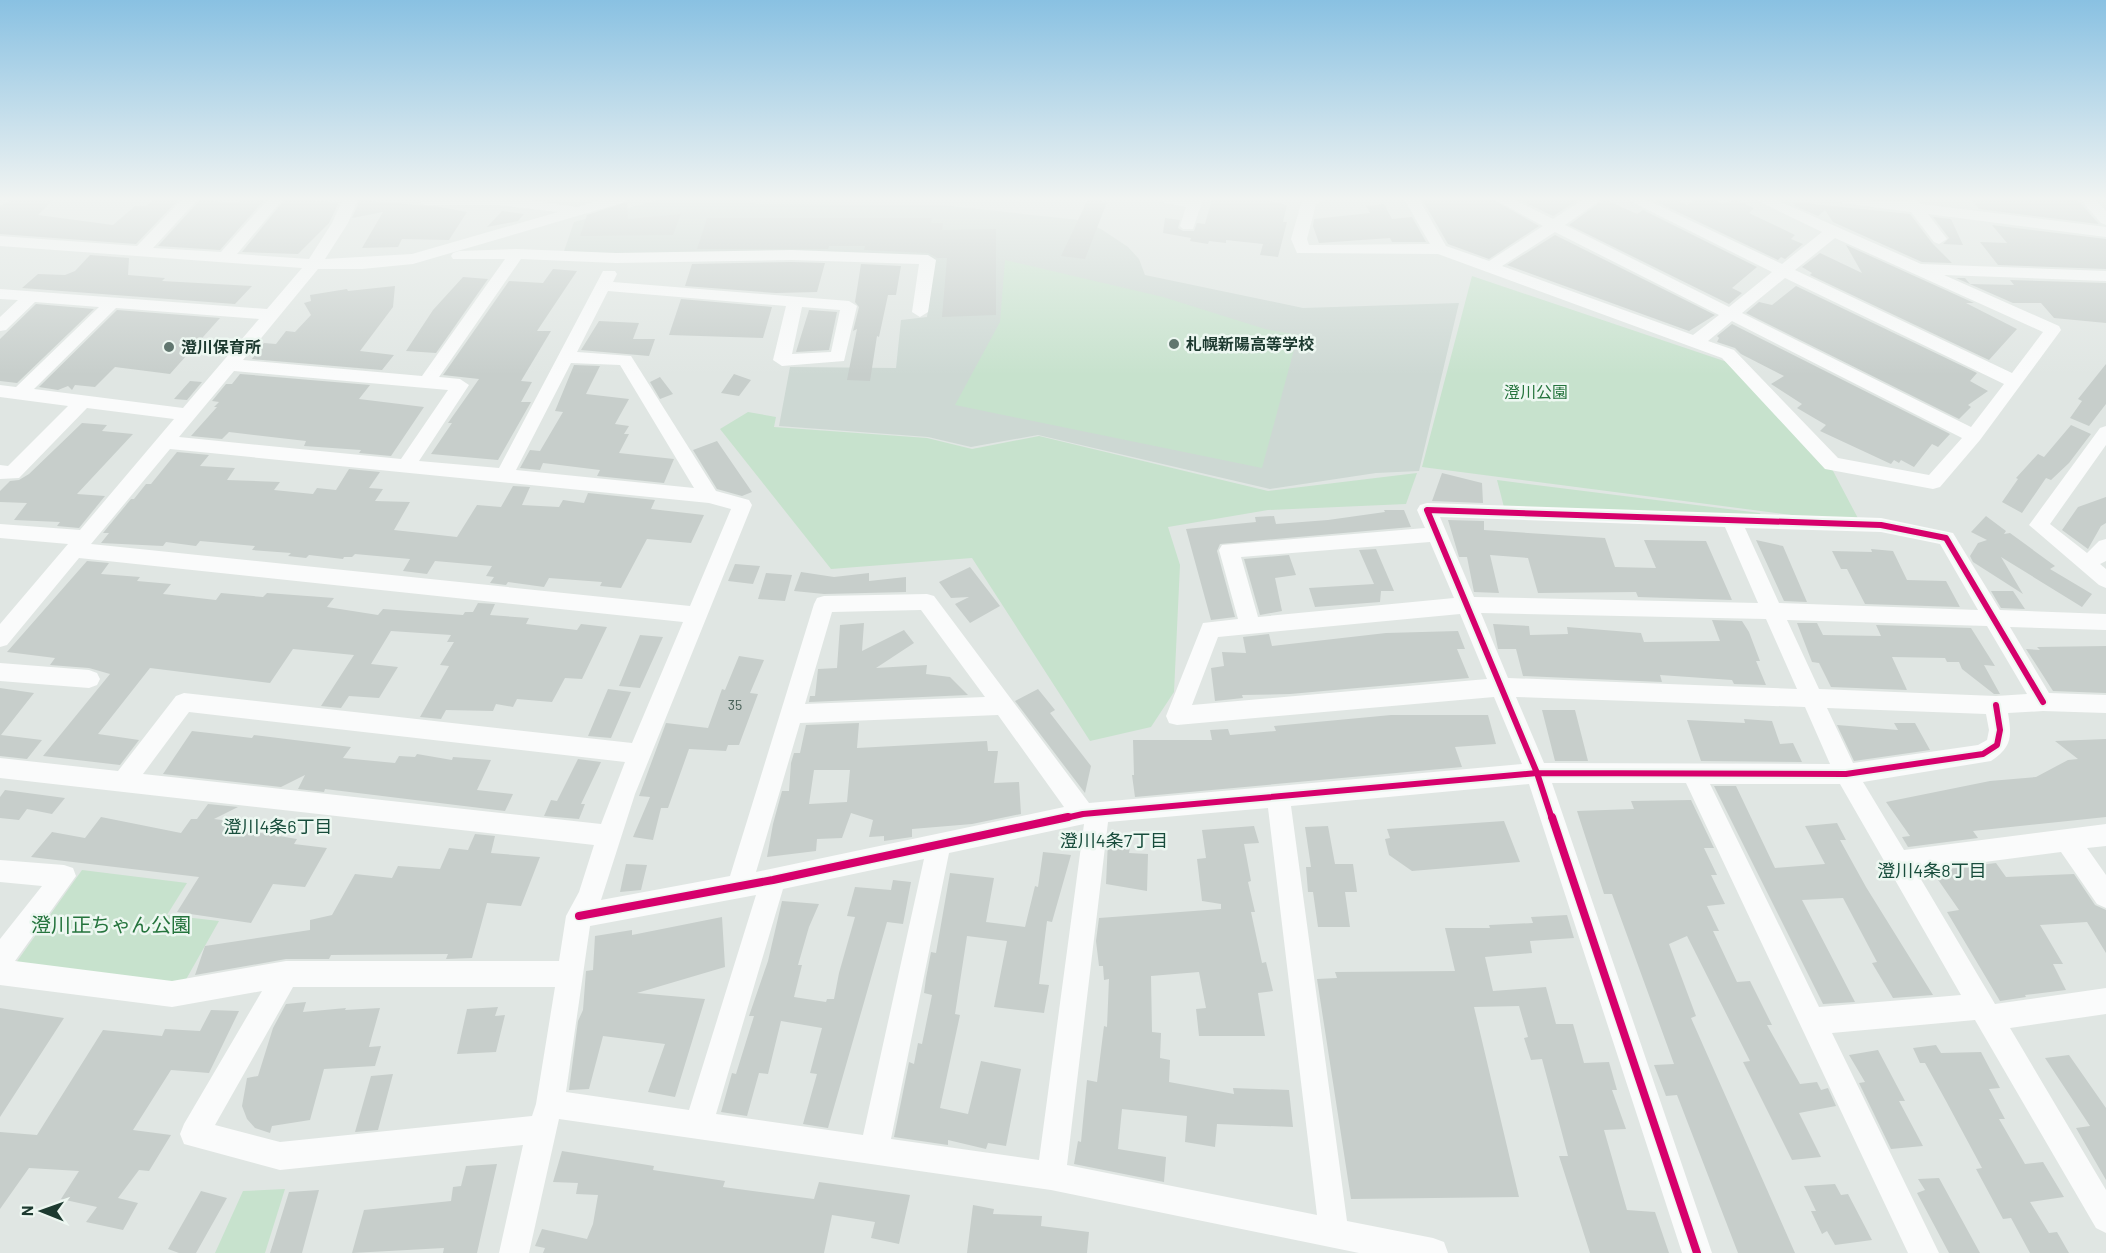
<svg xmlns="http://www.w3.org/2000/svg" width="2106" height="1253" font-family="Barlow,'Noto Sans JP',sans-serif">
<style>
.built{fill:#cdd8d3}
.green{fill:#c7e2cd}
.building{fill:#c7cecb;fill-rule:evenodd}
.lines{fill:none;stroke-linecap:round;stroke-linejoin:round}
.minor{fill:#fafbfb;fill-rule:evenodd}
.cycleway-far1-casing{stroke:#edf7f1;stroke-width:10}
.cycleway-casing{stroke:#edf7f1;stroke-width:11}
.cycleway-far1{stroke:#d6006c;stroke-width:6}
.cycleway{stroke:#d6006c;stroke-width:8}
.poi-dot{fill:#61766f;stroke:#edf7f1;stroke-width:2}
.labels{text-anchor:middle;stroke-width:5;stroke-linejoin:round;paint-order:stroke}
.number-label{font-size:14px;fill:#486058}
.poi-label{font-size:16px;font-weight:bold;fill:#1d3a30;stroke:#edf7f1;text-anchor:start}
.park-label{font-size:16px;fill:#25743d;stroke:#edf7f1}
.neighbourhood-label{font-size:18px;fill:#184d3c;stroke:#edf7f1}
.near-park-label{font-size:20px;fill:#25743d;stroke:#edf7f1}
</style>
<rect width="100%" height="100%" fill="#e0e6e3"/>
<path class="built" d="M662,199h82l12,5 185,1 138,15 22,9 27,18 11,12 6,16 158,33 156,-5 -40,168 -43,2 -106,16 -232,-54 -67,12 -43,-10 -149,-11 11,-59 106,1 5,-48 26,-3 8,-54 -104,-8 -269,2 12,-35z"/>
<path class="green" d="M1005,260l158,37 102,32 33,6 -36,133 -307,-63 45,-83z
M1472,276l255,86 105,107 29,55 -439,-57z
M748,412l28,5 -2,10 153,11 45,11 67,-13 229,55 149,-18 -11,31 -138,6 -100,17 12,38 -6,127 -23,35 -61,14 -118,-183 -141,11 -111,-140z
M1497,480l263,33 3,9 -258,-11z
M82,870l105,13 -20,32 52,6 -35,62 -171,-16z
M285,1189l-20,64h-50l28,-62z"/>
<path class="building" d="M13,199h41l-16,16 75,10 22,-19h11l9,-7h24l-43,45 -136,-10v-28z
M242,199h23l-45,51 -62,-4 42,-46 38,3z
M285,199l54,3 -10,21 -31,31 -56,-2z
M1088,199l19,3 -22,57 -24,-3z
M1212,199h47l28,6 -4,17h4l-9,35 -18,-2 3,-11 -37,-4v3l-17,-2 -1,3 -18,-3 1,-3 -28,-5 2,-15 15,2 -2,8 5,3h11l3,-8 8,1z
M1422,199h70l47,27 -50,33 -41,-15z
M1518,199h62l-27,17z
M1604,199l33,15 6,-4 114,57 -25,21 10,5 -13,11 -160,-79z
M1659,199h17l11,6 9,-6h16l10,5 13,-5 19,9 -5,5 46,22 -4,4 12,5 -18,15 -4,-2 -3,3 -123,-59z
M1971,199h101l8,4 19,21 -120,-15z
M360,200l80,7 27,5 -18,28 -47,-1 -4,8 -36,1 21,-36 -31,6z
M627,202l1,17 53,-5 -8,21 -93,1 7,-21z
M1794,202l116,12 22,29 20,20 -30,-1 -89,-40 -8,-12 -7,6 -23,-10z
M1384,204l8,15 20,-2 14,25h-34l-2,-4 -71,5 -6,-17 1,-7 56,-6 -4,-7z
M502,211l22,3 -6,7 -31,6z
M1933,217l18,2 12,26 -20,-1 6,-6z
M707,218h225l-1,5h12l-1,7 54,-1v86l-54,2 5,-59h-10l-9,-5 -64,-3 1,-4h-36l-1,3h-131z
M1992,225l114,14v30l-108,-4 -18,-23 27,1z
M1555,235l160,80 -26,16 -182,-66z
M1846,245l128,58h-8l51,26 -28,31 -179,-85 2,-2 -10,-6 18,-14 42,20z
M90,255l39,3 -1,17 37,3 -3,3 90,5 -17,18 -213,-16 16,-14 27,1 10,-4z
M792,262l33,1 -8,29 -41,1 -91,-7 7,-22z
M861,264l40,2 -5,29h-8l-9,42 -2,-1 -7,45 -23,-1 10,-51 -4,2 6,-24 -4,-5z
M553,269l24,2 -40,60h14l-30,50 11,1 -11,20h10l-33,58 -67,-6 21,-31h-4l31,-44 -36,-4 3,-4 63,-90 34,2z
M463,277l25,2 -52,74 -30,-2 27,-41z
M1956,278h9l5,6 44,1 -4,-5 96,3v40l-52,-5 -13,-15h-28z
M395,286l-2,21 -33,44 34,4 -12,15 -130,-11 12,-16 12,1 10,-13 9,1 16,-17 -7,-12 7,-2 -1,-6 37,-6 1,2z
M1796,286l181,87 -7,8 18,10 -20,14 3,2 -12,12 -213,-106 13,-11 13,3z
M681,299l91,8 -9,31 -94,-3z
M36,304l58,5 -77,74 -17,-2v-42z
M117,310l103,8 -50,56 -55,-7 -20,20 -20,-2 -3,5 -4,-4 -10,4 -19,-3z
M809,310l28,2 -8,38 -33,2z
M599,321l40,2 -6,16h22l-6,17 -68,-6z
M1732,324l218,110 -12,13 -6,-3 -18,23 -13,-7 -2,3 -5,-3 -3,4 -71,-33 6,-6 -29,-17 5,-4 -31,-20 13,-8 -43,-22 -6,-6 -18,-6 2,-4 -2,-2z
M2106,364v40l-17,22 -19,-8 12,-17 -4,-2z
M574,365l26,1 -14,28 43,5 -14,25 14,2 -5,8h5l-10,19 55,6 -10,24 -67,-7 3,-6 -57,-7 -3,7 -20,-2 10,-18 10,1 23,-39 -8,-1z
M240,374l130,11 -11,14 65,8 -33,49 -32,-3 2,-3 -57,-4 2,-5 -77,-9 -7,7 -31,-3 26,-29h-3l5,-5 -7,-1 14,-17h6z
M734,374l17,6 -12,16 -18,-3z
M660,377l13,17 -13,5 -10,-17z
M190,381l12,1 -15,18 -13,-1z
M82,423l25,2 -5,6 31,3 -56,60 28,2 -26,32 -22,-2 3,-4 -46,-2 13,-17 -27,-1v-11l10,-10 9,-1 10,-6z
M2071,425l20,9 -22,29 -18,17 -5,-2 -24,35 -20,-11 16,-23 -2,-1 22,-24 6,3z
M717,441l35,51 -10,4 -25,-7 -24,-39z
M177,452l32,3 -9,11 35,2 -8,12 53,2 -6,8 39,4 4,-6 19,2 13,-21 31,3 -11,16 14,1 -8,12 35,1 -16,28 63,7 20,-32 24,2 12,-21 17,1 -8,18 37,2 4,-7 21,3 4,-10 67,7 -4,9 53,6 -13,28 -44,-4 -26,49 -21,-2 2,-4 -53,-4 -5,9 -36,-5 -2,3 -16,-2 4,-6 -8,-1 6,-10 -57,-5 -8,13 -24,-3 7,-12 -55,-5 -3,3h-8l-1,2 -34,-4 -3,3 -18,-2 3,-3 -39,-3 3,-4 -55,-5 -4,5 -30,-4 -3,4 -62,-3 8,-10h-6l28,-34h3l12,-15h5z
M1442,473l40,10 1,20 -51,-2z
M2106,497v26l-5,3 -13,23 -26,-19 16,-23z
M1384,510h20l7,17 -191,17 -3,7 18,66 -24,3 -25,-91 70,-7 -1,-5 19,-1 2,8 52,-4 57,-8z
M1986,516l20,15 -2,3 6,-1 45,33 -5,3 42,25 -10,13 -81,-50 22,37 -50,-32 -3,-6 8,-13 9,-3 -16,-8z
M1448,520l36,1v9l121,8 10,29 41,1 -12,-28 62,1 26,59 -94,-3 -2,-5 -98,1 -10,-35 -38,-3 9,38 -25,-1 -7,-35h-8z
M1756,540l27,6 24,56 -23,-1z
M1376,549l18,42h-13l-1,11 -65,5 -6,-19 65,-4 -15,-34z
M1871,549l22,2 14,29 39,1 14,26 -95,-3 -18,-35h-6l-9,-18 40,1z
M1289,555l7,20 -21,3 7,33 -22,4 -16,-56z
M87,561l22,2 -8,11 39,3 -3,4 34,3 -8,10 53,6 5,-7 42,4 4,-4 67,5 -7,9 51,8 5,-6 80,6 2,-3h8l5,-9 17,1 -5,11 39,3 -3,6 51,6 4,-6 26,3 -25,52 -17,-1 -13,24 -35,-3 -4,8 -17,-3 -3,7 -47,-1 -5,9 -21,-2 29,-51 -9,-1 14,-23h-7l4,-7 -60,-4 -20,33 27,3 -19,31 -30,-2 -8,12 -20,-2 33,-51 -61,-6 -23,34 -120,-15 -52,66 41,6 -19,25 -77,-9 67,-82 -21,-6 -39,-3 5,-7 -48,-6z
M735,564l25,2 -7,18 -25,-3z
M970,567l30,39 -30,17 -15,-19 14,-7 -18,1 -12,-16z
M801,572l33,5 35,-4v8l37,-4v15l-82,2 -30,-3z
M766,573l26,2 -7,26 -27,-2z
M1991,591h22l12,18 -24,-1z
M1712,620l30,1 7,11 11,29h-4l10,24 -32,-1 -2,-4 -72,-5 2,7 -139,-6 -7,-27h-18l-5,-25 36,2 1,9 38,-1 -1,-7 74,6 3,9 76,-1z
M864,623l-2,28 42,-21 10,13 -38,25 51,-3 -1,9 24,3 18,18 -159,7 1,-6h5l3,-27 19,-1 3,-43z
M1797,623h20l6,12 58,1 -5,-11 95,3 24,38 -11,-1 16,29h-6l-32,-25 -3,-7h-12l-2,-4 -53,-1 15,33 -76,-3 -12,-24 -7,-1z
M1458,631l7,18h-8l12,29 -179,16 -48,1 1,3 -28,3 -4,-33 13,-2 -2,-14 24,1 -3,-16 26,-3 3,12 114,-13z
M640,635l23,2 -23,51 -21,-2z
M2106,646v47l-53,-2 -27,-42 14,1 -3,-3z
M739,656l25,4 -14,33 8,1 -19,51h-11l-2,6 -37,-2 -21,59h-7l-8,32 -20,-3 17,-40 -11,-1 27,-73 42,5 14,-39 3,1z
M0,688l34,5 -33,42 41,5 -15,19 -27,-3z
M608,689l23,3 -20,46 -23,-2z
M1038,689l17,21 -5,3 41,53 -6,27 -70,-92z
M1542,710h33l13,51h-33z
M1391,715h97l8,29 -41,3 7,20 -327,30 -3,-22h2l-1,-35h79l-2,-10 18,-1 2,6 46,-4 -2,-5z
M1744,719l28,2 8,23 13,-1 9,19 -101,-1 -14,-41 58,3z
M859,723l-2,25 130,-7 1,10h10l-4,32 25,-1 2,32 -49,10 -60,5v8l-28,4v-5l-15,1 4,-17 -22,-7 -9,25 -25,1 -1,12 -49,6 6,-33 9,-33h7l2,-28 3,-10h6l6,-28zM814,770h36l-3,32 -38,2z
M1894,723h21l15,27 -76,11 -17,-36 61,5z
M192,731l60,7 2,-3 97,12 -8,11 52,5 4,-7 16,1 2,-3 35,6 1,-3 38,3 -14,30 36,4 -8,17 -180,-22 -1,3 -26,-3 7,-14 -24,12 -118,-13z
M2106,739v78l-133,14 5,7 -70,9 -6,-10 8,-1 -24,-34 104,-21 46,-4 32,-17 10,-1 -23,-18z
M578,759l23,3 -20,42h4l-6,15 -35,-3 7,-16 6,1z
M1714,786h22l39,82 50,-4 -20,-38 32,-3 9,17h-6l26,47 67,108 -40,3 -21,-35 5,-1 -34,-64 -41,2 53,102 -32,2z
M5,790l60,8 -13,16 -25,-5 -8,11 -19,-2v-21z
M1691,800l23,48h-10l13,27h-6l14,29 -18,2 12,25h-6l24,51 13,-1 22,44h-5l33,59 17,-2 4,8 7,-2 8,18 -37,7 22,44 -29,3 -49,-98 7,-1 -63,-125 -18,8 27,72 -5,2 104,235h-57l-61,-158 -11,1 -12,-31 20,-1 -62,-170h-8l-27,-83 57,-2 -3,-8z
M208,804l30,3 -24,12 46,6 -5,7 42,7 -3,5 33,4 -22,39 -32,-3 -22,39 -74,-11 22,-35 -168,-20 21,-25 33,6 16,-21 80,16 10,-14h6z
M1504,821l16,41 -108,9 -23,-16 -4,-16 5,-1 -3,-9z
M1254,826l5,17 -15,1 7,37 -3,1 7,30h-4l11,51 4,-1 7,29 -15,2 7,43h-66l-3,-27 10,-1 -7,-36 -48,4 1,56 9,1 -1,25 10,2 -1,22 65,12 -1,-6 56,2 4,37 -76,-3 -2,23 -30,-5 2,-26 -65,-7 -4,40 48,8 -2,25 -90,-18 4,-23 3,1 6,-62 10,2 7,-56 3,1 2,-48 -5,1 -1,-14h-4l-3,-25 3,-23 122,-9v-5l-19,-3 -5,-42 9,-1 -4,-28z
M1328,826l7,38h18l4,28h-12l5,35h-32l-5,-35h-5l-2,-25h5l-6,-40z
M475,834l20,2 -4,17 49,4 -19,49 -34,-3 -15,55 -26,1 2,-5 -117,1 -2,4h-43l-91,16 10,-29 105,-16v-10l22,-5 23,-41 37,4 6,-12 42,3 9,-21 19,2z
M1108,841l23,1 -2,11 19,1 -1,37 -41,-7z
M1043,852l28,3 -19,67 -5,-1 -8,63 10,1 -5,28 -50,-6 13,-66 -40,-5 -12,78 5,1 -20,93 28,6 13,-53 40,8 -15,77 -18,-3 -2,6 -38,-9v5l-54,-8 15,-75 5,2 4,-21 4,1 10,-49 -8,-2 2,-15 5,-26 5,1 14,-80 44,5 -8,44 39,5 10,-41 3,1z
M1996,863l10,14 68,-3 21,31 11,5v43l-19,-31 -47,3 23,39h-10l13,26 -41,5 1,2 -26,4 -53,-89 12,-2 -27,-39z
M626,864l21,1 -6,25 -21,2z
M893,880l18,2 -8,42 -16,-2 -59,206 -25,-4 14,-50 -7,-1 12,-45 -41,-7 -13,53 -9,-1 -12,43 -26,-4 11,-39 4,1 18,-58h-5l19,-55 14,-60 37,3 -10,23 -11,38h4l-8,32 32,5 1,-3h7l5,-26 16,-56 -8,-1 8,-29 36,3z
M1567,915l7,23 -44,3 2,12 -47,4 8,34 53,-4 10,37h17l11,39 25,-1 8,28h-5l14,39 -22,1 23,80 28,2 14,41h-79l-31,-97h9l-26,-97 -11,1 -7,-22 4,-1 -9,-31 -45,1 45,190 -168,2 -34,-220 20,-1 -2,-6 120,-1 -10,-43h45l-1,-3 44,-2 -2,-6z
M722,917l3,50 -88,26 68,6 -30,98 -27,-5 17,-48 -62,-8 -14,53 -20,1 9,-69 5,-11 3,-39 7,-1 2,-34 37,-6v5z
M306,1002l-3,10 43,-4 -1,2 35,-2 -11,39 12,-1 -6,20 -51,3 -14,51 -38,6 -2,7 -15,-5 -8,-9 -5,-13 5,-28 11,-2 15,-48 13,-24z
M498,1007l-3,9 10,-1 -9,37 -39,2 10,-45z
M0,1008l64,10 -64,99z
M211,1010l28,1 -30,62 -38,-3 -38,60 38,5 -22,36 -10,-1 -21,28 20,5 -15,27 -37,-8 11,-15 -36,-8 18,-28 -50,-3 -29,41v-77l37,3 66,-105 59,6 3,-7 35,2z
M1936,1045l5,8 40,-1 19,36 -11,1 16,30h-6l26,45 18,-2 21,35 -34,5 19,31 8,-1 12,21h-39l-19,-35 -8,1 -27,-50 6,-1 -36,-67 -21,-38h-5l-7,-15z
M1878,1050l27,51h-6l24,45 -32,3 -32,-66 6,-1 -16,-27z
M2069,1055l37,53v72l-30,-52 14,-2 -45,-68z
M393,1074l-15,56 -23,2 16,-56z
M562,1151l92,15 -1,4 72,11 -2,6 91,12 5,-17 91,13 -11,49 -28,-6 4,-16 -43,-7 -8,38h-281l2,-5 -10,-2 7,-17 45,10 6,-15 5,-29 -22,-1 2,-11 -25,-1z
M497,1164l-20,89h-34l1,-5 -92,5 12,-43 87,-9 2,-14 8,-1 5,-20z
M1939,1178l41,75h-31l-32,-60 8,-3 -7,-11z
M1835,1184l6,11 7,-1 24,46 -37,5 -8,-14 -5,3 -11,-23h5l-12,-25z
M319,1190l-17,63h-32l19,-61z
M201,1191l26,7 -31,55h-17l-11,-4z
M973,1205l21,4 -1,5 49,2 -1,10 48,6 -2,21h-120z"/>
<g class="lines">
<path class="minor" d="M182,199h16l-45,49 68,4 47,-53h15l-46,55 72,5 23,-36 11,-24h15l-10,24 -23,36 87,-5 146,-42 -60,-7h-72l-5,-1 -1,-5h103l54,8 26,-8h24l-2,3 -212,62 -51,5h-44l-75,91 179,16 83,-117h-52l-2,-3 2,-3 6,-2 58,-2 99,4 176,-3 136,5 8,5 -8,52 -8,5 -8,-5 7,-48 -127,-4 -176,3 -95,-4 -82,118 21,2 9,6 -50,76 80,7 104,-197h12l2,3 -4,8 236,19 8,5 -13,55 -62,5 -9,-6 13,-54 -178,-15 -31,61 54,4 85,135 33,9 3,5 -117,289 -34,106 129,-24 84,-272 3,-6 7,-2 103,-2 7,2 155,207 433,-39 -28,-67 -317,28 -8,-2 -3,-7 37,-93 35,-4 -19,-69 3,-5 203,-17 -8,-18 3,-5 7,-2 454,15 72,15 47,77 106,4v16l-96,-3 39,66 57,2v18l-63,-2 -35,2c4,24 4,34 -17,48l-128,21 41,68 202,-26v22l-19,2 19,27v33l-9,-4 -36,-52 -145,19 79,133 111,-16v26l-96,14 96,162v43l-10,-5 -121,-208 -143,13 107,220h-31l-222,-470h-134l160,470h-30l-153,-469 -238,22 56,415 86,17 11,4 4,11h-89l-308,-63 -492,-71 -30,134h-30l24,-108 -243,25 -96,-26 -4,-10 4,-10 78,-133 -90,16 -172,-22v-46l42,-53 -42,-4v-22l64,5 9,3 3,8 -61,85 157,20 114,-20h273l7,-45 13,-24 15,-47 -594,-67v-20l118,13 58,-75 8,-3 448,50 51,-121 -604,-64 -72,87 -7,2v-23l68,-80 -68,-6v-14l80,6 94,-111 -87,-11 -68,70 -19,1v-14l8,1 60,-60 -68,-9v-12l16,2 83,-80 -64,-5 -29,28 -6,1v-14l18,-17 -18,-1v-10l267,20 35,-41 -302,-22v-10l137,10zM802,307l38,3 -9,42 -39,2zM116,308l143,11 -76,89 -149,-19zM571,363l49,2 74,123 -178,-18zM234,371l214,19 -47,69 -222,-22zM170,449l539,54 22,6 -41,97 -599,-62zM1440,517l285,10 33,76 -284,-6zM1745,528l136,4 59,12 38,66 -199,-7zM1430,542l24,56 -196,19 -17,-60zM921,610l64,87 -180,7 27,-92zM1481,613l285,6 31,70 -289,-11zM1460,614l27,65 -295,26 26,-68zM1787,620l200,6 40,68 -31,2 -177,-7zM1516,697l289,10 25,57 -286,-1zM1827,708l159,6 3,16 -2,10 -9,5 -125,18zM189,712l436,50 -24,62 -458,-50zM998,715l66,92 -308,65 44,-149zM1710,784h130l121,211 -142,12zM1268,808l49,407 -250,-50 41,-343zM1084,824l-45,336 -148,-21 58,-286zM924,859l-61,276 -147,-21 67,-225zM756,895l-67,215 -123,-18 24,-166zM293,987h262l-19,117 -4,12 -252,26 -65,-17z
M1159,199h44l-10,30h-10l-3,-3 6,-19 -25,-5z
M1325,199l-9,5 -9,35 2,6 121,-1 -26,-45h15l27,47 43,15 54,-35 -49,-27h19l40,20 31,-20h18l-37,26 164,82 43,-35 -146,-73h19l137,65 40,-32 -68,-33h20l147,65 185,7v10l-162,-6 115,51 2,4 -81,110 -40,47 -7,2 -108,-20 -103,-111 -284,-104 -141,-1 -6,-14 11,-39zM1555,232l164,83 -26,20 -191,-69zM1835,238l208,94 -31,41 -217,-103zM1785,278l219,106 -33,43 -229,-114zM1732,321l230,117 -33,37 -91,-17 -104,-108 -26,-9z
M1835,199l70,3 10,-3 6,5 185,23v10l-178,-23 19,25 -8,5 -5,-2 -23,-30 -69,-9z
M2080,199h15l11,12v14l-5,-2z
M2106,426v19l-56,79 37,29 12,-12 7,-2v22l-6,3 6,5v19l-7,-3 -70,-60 71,-97z
M0,663l89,7 8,3 3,6 -3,6 -8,3 -89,-7z"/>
<defs>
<path id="cycleway-far1" d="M1061,819l22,-5 454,-41 309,1 137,-20 14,-9 3,-15 -4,-25
M1552,819l-15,-46 -110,-263 454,15 65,13 97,164"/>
<path id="cycleway" d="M1552,817l145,436
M579,916l194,-36 295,-63"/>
</defs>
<use href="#cycleway-far1" class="cycleway-far1-casing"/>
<use href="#cycleway" class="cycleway-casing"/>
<use href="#cycleway-far1" class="cycleway-far1"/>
<use href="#cycleway" class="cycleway"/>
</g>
<linearGradient id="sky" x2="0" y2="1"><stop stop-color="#89c1e2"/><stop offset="0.53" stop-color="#f1f4f2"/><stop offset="1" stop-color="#f1f4f2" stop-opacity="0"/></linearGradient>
<rect width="2106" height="375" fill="url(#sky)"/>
<g class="poi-dot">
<circle cx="1174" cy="344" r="6"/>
<circle cx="169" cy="347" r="6"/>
</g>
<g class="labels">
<g class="number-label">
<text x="735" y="710">35</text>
</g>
<g class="poi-label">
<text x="1186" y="350">札幌新陽高等学校</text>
<text x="181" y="353">澄川保育所</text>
</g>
<g class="park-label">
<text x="1536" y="398">澄川公園</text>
</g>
<g class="neighbourhood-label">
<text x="278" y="833">澄川4条6丁目</text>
<text x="1114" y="847">澄川4条7丁目</text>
<text x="1932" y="877">澄川4条8丁目</text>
</g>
<g class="near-park-label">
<text x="111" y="932">澄川正ちゃん公園</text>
</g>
</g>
<g transform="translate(42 1211) rotate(271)" stroke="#edf7f1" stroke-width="4.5" paint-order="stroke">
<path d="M0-4.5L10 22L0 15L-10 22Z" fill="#1d3a30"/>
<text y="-9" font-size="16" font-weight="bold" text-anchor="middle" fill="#1d3a30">N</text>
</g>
</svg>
